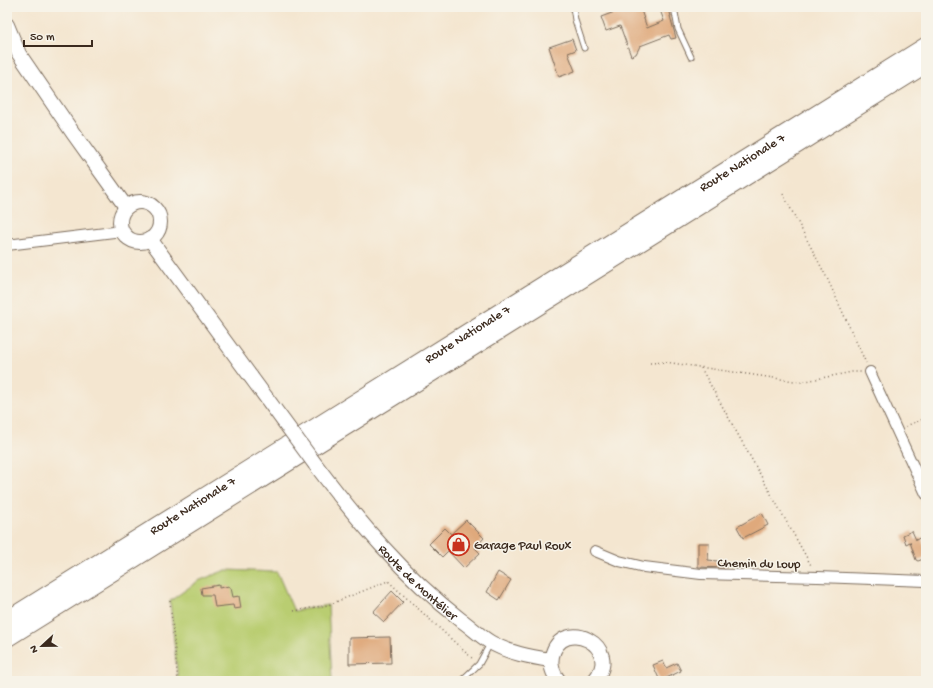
<svg xmlns="http://www.w3.org/2000/svg" width="933" height="688" font-family="'Gochi Hand',sans-serif">
<style>
.green{fill:#b9cd71;stroke:#7a7c48}
.building{fill:#dfa97c}
.lines{fill:none;stroke-linecap:round;stroke-linejoin:round}
.service-casing{stroke:#7c6c5c;stroke-width:7}
.minor-casing{stroke:#7c6c5c;stroke-width:12}
.secondary-casing{stroke:#7c6c5c;stroke-width:16}
.trunk-casing{stroke:#7c6c5c;stroke-width:19}
.path{stroke:#7c6c5c;stroke-width:1.5;stroke-dasharray:1 3;stroke-linecap:butt}
.service{stroke:#fff;stroke-width:5}
.minor{stroke:#fff;stroke-width:10}
.secondary{stroke:#fff;stroke-width:14}
.trunk{stroke:#fff;stroke-width:17}
.secondary-bridge-casing{stroke:#7c6c5c;stroke-width:16;stroke-linecap:butt}
.secondary-bridge{stroke:#fff;stroke-width:14}
.labels{text-anchor:middle;stroke-width:3;stroke-linejoin:round;paint-order:stroke}
.street-label{font-size:13px;fill:#3b2a1e;stroke:#f7f3e8}
.poi-label{font-size:13px;fill:#3b2a1e;stroke:#f7f3e8;text-anchor:start}
</style>
<rect width="100%" height="100%" fill="#f7f3e8"/>
<filter id="ink" filterUnits="userSpaceOnUse"><feTurbulence type="fractalNoise" baseFrequency=".025" numOctaves="2"/><feDisplacementMap in="SourceGraphic" scale="8" xChannelSelector="R" yChannelSelector="G"/><feConvolveMatrix kernelMatrix="1 2 1 2 8 2 1 2 1" color-interpolation-filters="sRGB"/></filter>
<filter id="wash" filterUnits="userSpaceOnUse"><feTurbulence type="fractalNoise" baseFrequency=".012" numOctaves="4" result="noise"/><feDisplacementMap in="SourceGraphic" scale="16" xChannelSelector="R" yChannelSelector="G"/><feGaussianBlur stdDeviation="0.9" result="paint"/><feColorMatrix in="noise" values="0 0 0 0 0 0 0 0 0 0 0 0 0 0 0 0 0 1.4 0 .05"/><feComposite in="paint" operator="in"/></filter>
<g filter="url(#wash)">
<rect width="100%" height="100%" fill="#f4e6d0"/>
<path class="green" d="M226,570l51,2 17,39 34,-6 4,76h-154l-8,-80 28,-20z"/>
<g id="blocks">
<path class="building" d="M628,7h12l7,21 17,-7 -5,-14h9l3,9h-1l6,22 -5,1 -2,-4 -29,11 -4,8 -5,2 -11,-30 -14,5 -5,-14z
M572,39l4,11 -8,3 7,18 -16,6 -10,-30z
M762,513l6,12 -25,13 -6,-11z
M466,520l18,18 -9,10 5,5 -16,15 -16,-17 -6,6 -13,-13 16,-16 6,6z
M912,531l4,9 5,-3 5,13v8l-8,3 -2,-1 -6,-18 -4,2 -3,-9z
M698,543h11l-1,17 18,2v6l-28,-1z
M498,572l13,8 -12,20 -12,-8z
M219,585v3l10,-2 1,2h1l2,9 6,-1 2,12 -7,1 -1,-4 -18,2 -2,-12h-11l-1,-7z
M392,591l11,11 -19,20 -11,-10z
M390,637l1,26 -42,1v-26z
M663,661l3,7 11,-5 4,8 -21,10 -7,-16z"/>
</g>
</g>
<g filter="url(#ink)">
<use href="#blocks" fill-opacity="0" stroke="#7c6c5c" stroke-width="1"/>
<g class="lines">
<defs>
<path id="service" d="M573,7l2,13 9,28
M674,7l4,22 13,28
M461,681l18,-17 11,-20"/>
<path id="minor" d="M7,245l115,-14
M870,372l56,122
M595,551l24,10 25,6 57,7 117,3 108,4"/>
<g id="secondary">
<path d="M7,25l12,29 54,79 53,74"/>
<circle cx="140" cy="222" r="20"/>
<path d="M150,239l101,138"/>
<path id="s1" d="M315,464c43,57 89,112 146,156 10,7 19,16 29,22 18,11 41,15 61,18"/>
<path d="M559,681c-6,-7 -9,-16 -7,-25 10,-41 73,-10 42,25"/>
</g>
<g id="trunk">
<path id="s2" d="M7,620l919,-574"/>
<path d="M7,638l919,-574"/>
</g>
</defs>
<use href="#service" class="service-casing"/>
<use href="#minor" class="minor-casing"/>
<use href="#secondary" class="secondary-casing"/>
<use href="#trunk" class="trunk-casing"/>
<path class="path" d="M783,194l44,84 39,85
M650,363l15,-1 136,20 51,-10h10
M701,368l70,126 41,73
M906,426l20,-8
M170,601l8,80
M294,611l34,-6 60,-24 86,79"/>
<use href="#service" class="service"/>
<use href="#minor" class="minor"/>
<use href="#secondary" class="secondary"/>
<use href="#trunk" class="trunk"/>
<defs>
<path id="secondary-bridge" d="M251,377l64,87"/>
</defs>
<use href="#secondary-bridge" class="secondary-bridge-casing"/>
<use href="#secondary-bridge" class="secondary-bridge"/>
</g>
</g>
<defs>
<symbol id="shop-ring" viewBox="-11 -11 22 22"><circle r="9.5" fill="#f7f3e8" stroke="#c8321e" stroke-width="1.5"/><path d="M-5-2.5h2.3a2.7 3.5 0 0 1 5.4 0H5L5.5 6h-11ZM-1.5-2.5h3a1.5 2.3 0 0 0-3 0Z" fill="#c8321e"/></symbol>
</defs>
<g fill-rule="evenodd">
<use href="#shop-ring" x="446" y="532" width="25" height="25"/>
</g>
<g class="labels">
<g class="street-label">
<text dy="5" stroke="none"><textPath href="#s2" startOffset="866">Route Nationale 7</textPath></text>
<text dy="5" stroke="none"><textPath href="#s2" startOffset="542">Route Nationale 7</textPath></text>
<text dy="5" stroke="none"><textPath href="#s2" startOffset="218">Route Nationale 7</textPath></text>
<text transform="translate(759 562) rotate(1)" y="5">Chemin du Loup</text>
<text dy="5" stroke="none"><textPath href="#s1" startOffset="157">Route de Montélier</textPath></text>
</g>
<g class="poi-label">
<text x="474" y="549">Garage Paul Roux</text>
</g>
</g>
<rect width="933" height="688" fill="none" stroke="#f7f3e8" stroke-width="24"/>
<g transform="translate(42 646) rotate(248)" stroke="#f7f3e8" stroke-width="3" paint-order="stroke">
<path d="M0-3L7 15L0 10L-7 15Z" fill="#3b2a1e"/>
<text y="-6" font-size="11" font-weight="bold" text-anchor="middle" fill="#3b2a1e">N</text>
</g>
<path d="M24 40v6h68v-6" fill="none" stroke="#3b2a1e" stroke-width="2"/>
<text x="30" y="40" font-size="12" fill="#3b2a1e" stroke="#f7f3e8" stroke-width="3" paint-order="stroke">50 m</text>
</svg>
